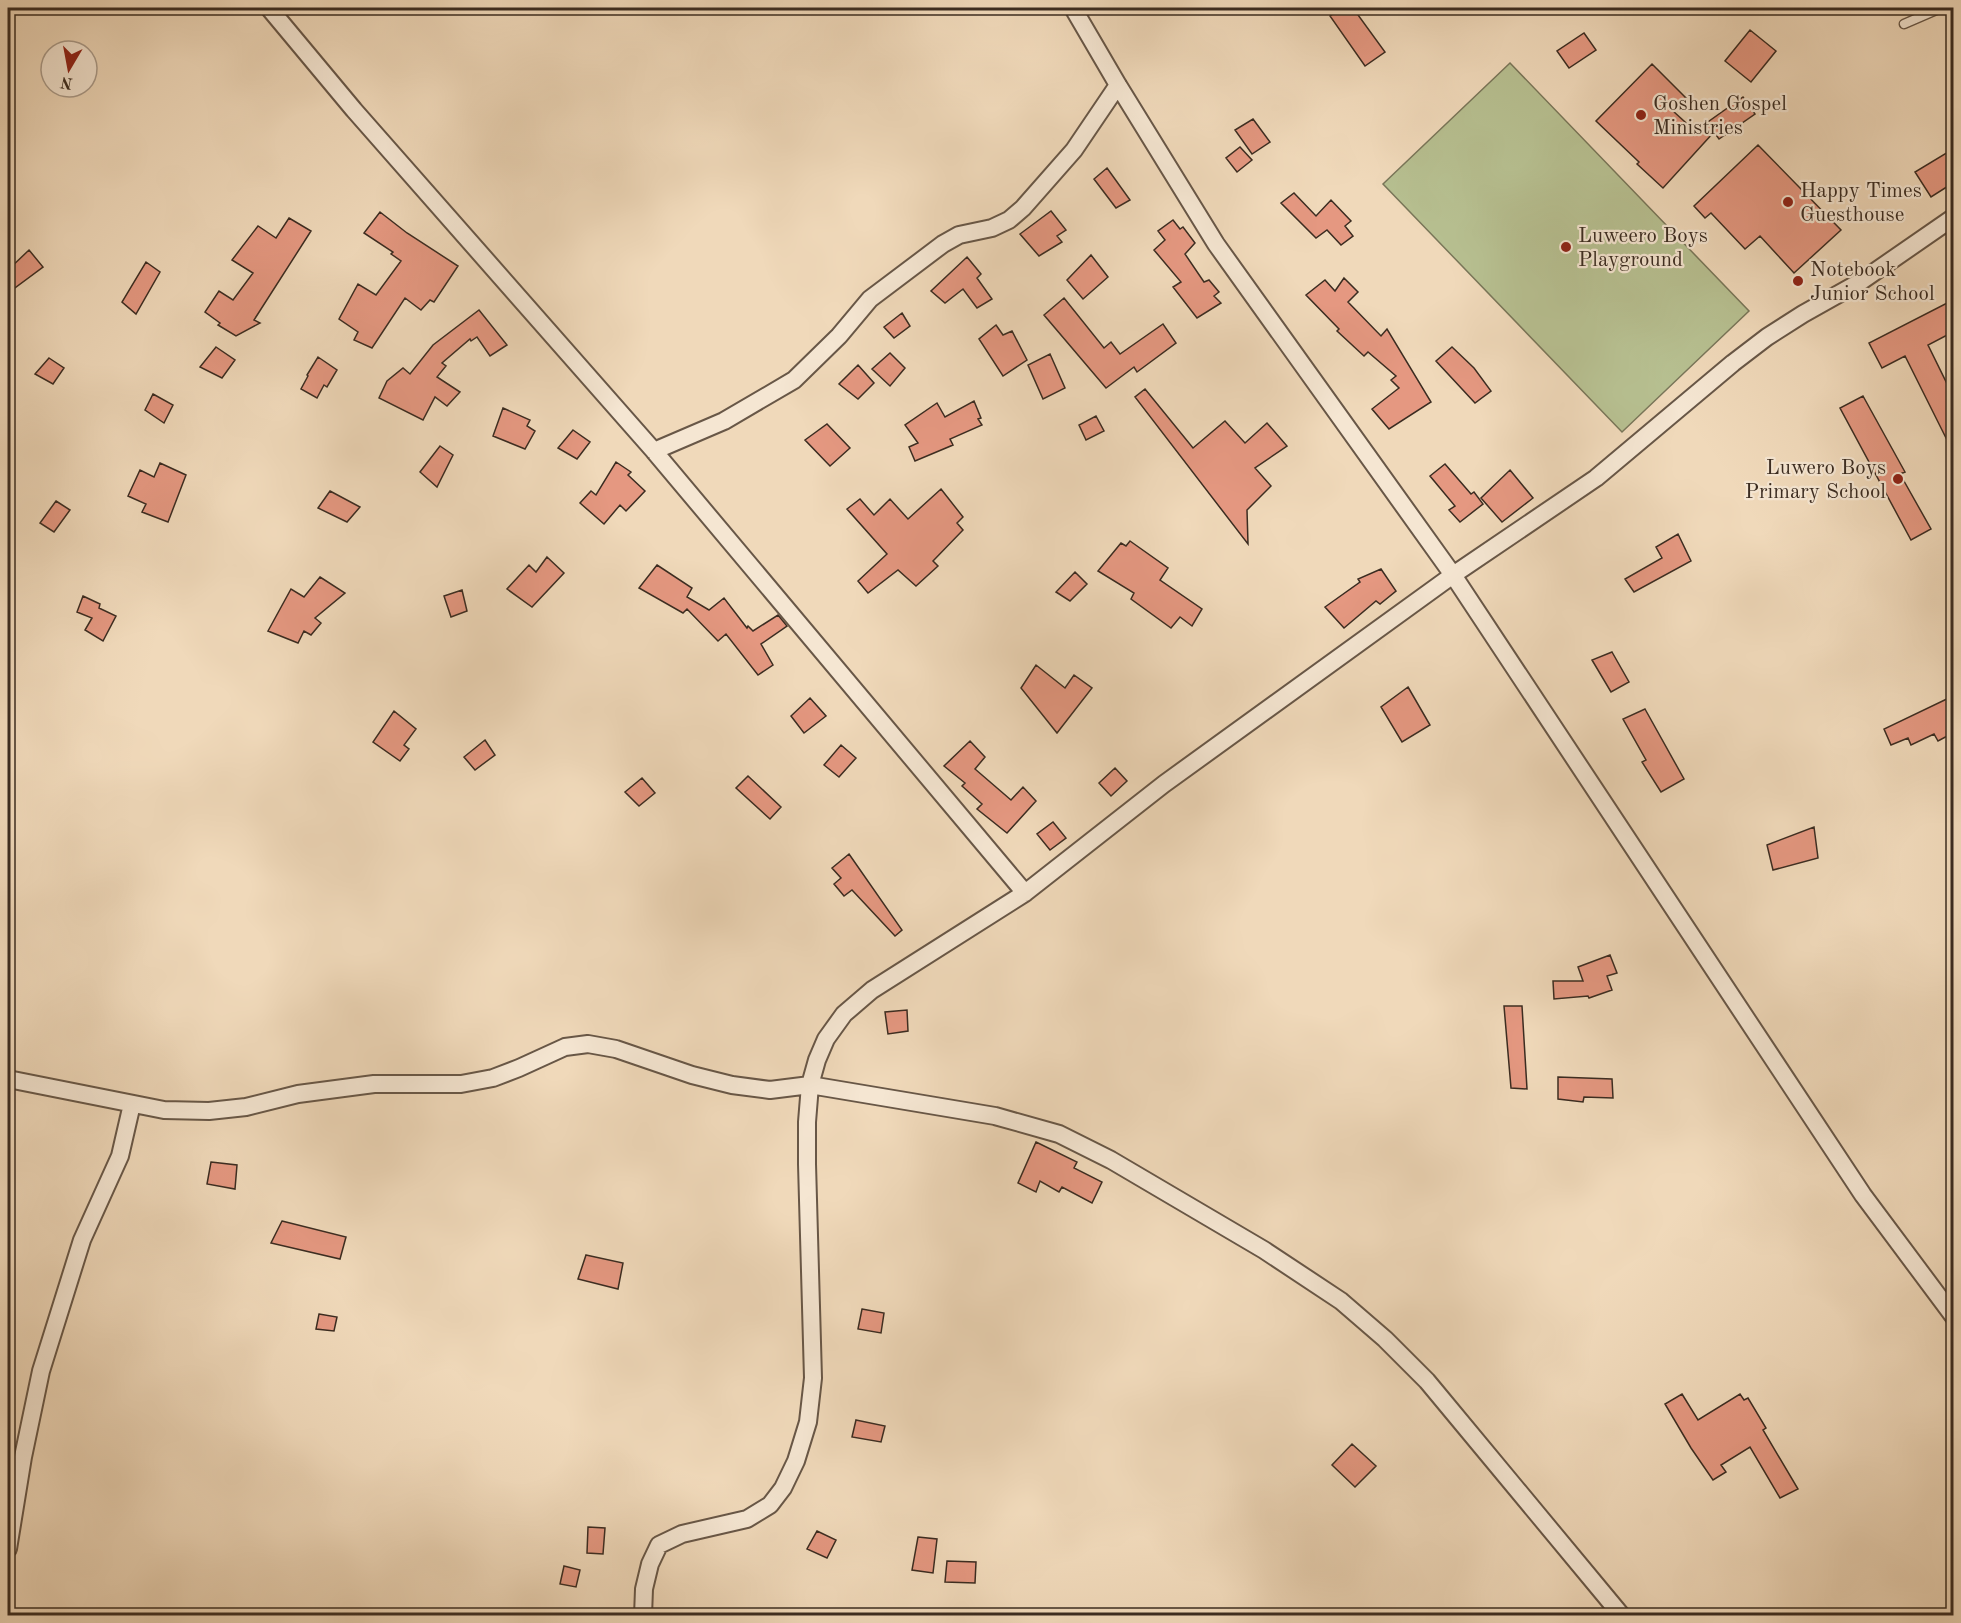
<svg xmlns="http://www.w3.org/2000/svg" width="1961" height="1623" font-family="'Old Standard TT',serif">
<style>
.green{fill:#b7c091;stroke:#797659;stroke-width:1.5}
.building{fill:#e59881;stroke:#3b2c21;stroke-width:1.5}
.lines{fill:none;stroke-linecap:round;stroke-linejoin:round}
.lane-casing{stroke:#685747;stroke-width:11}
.street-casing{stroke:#685747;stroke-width:20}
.lane{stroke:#f5e6d2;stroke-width:8}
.street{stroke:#f5e6d2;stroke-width:16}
.poi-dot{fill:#8f2418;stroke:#f5e6d2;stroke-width:2}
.labels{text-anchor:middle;stroke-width:4.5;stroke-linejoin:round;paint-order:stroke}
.poi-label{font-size:21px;fill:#3b2c21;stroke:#f5e6d2;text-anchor:start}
</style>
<rect width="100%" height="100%" fill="#f0d9ba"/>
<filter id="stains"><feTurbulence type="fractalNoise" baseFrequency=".00333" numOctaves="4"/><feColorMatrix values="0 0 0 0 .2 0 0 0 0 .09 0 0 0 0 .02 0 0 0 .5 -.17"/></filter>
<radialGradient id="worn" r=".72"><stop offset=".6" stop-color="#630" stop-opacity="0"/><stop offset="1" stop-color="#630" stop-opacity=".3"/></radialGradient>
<path class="green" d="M1510,63l239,248 -127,121 -239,-248z"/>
<path class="building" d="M1342,8h11l32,44 -20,14 -35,-50z
M1750,30l26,21 -25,31 -26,-21z
M1584,33l12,17 -27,18 -12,-17z
M1652,64l34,34 -13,13 22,20 48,-34 12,17 -36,25 -5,-7 -51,56 -26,-24 2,-2 -43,-41z
M1253,119l17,23 -18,12 -17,-24z
M1758,145l83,85 -47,43 -34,-37 -15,13 -34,-36 -6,5 -11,-12z
M1240,147l12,13 -15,12 -11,-14z
M1953,149v34l-22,14 -16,-25z
M1107,168l23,32 -14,8 -22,-29z
M1294,193l22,23 15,-16 20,21 -6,5 8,10 -12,9 -14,-15 -11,8 -35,-35z
M1051,211l15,19 -9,6 5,6 -23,14 -19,-22z
M380,212l27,21 51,33 -24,36 -4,-2 -9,10 -16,-12 -33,50 -18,-8 4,-8 -19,-13 19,-35 18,11 25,-34 -10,-7 2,-2 -29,-19z
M289,218l22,13 -57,89 6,3 -24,13 -18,-11 2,-2 -15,-11 14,-21 14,9 20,-27 -21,-13 26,-34 18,12z
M1173,220l7,9 3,-2 12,16 -10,11 19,28 5,-2 10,12 -5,4 7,7 -24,15 -24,-31 8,-5 -27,-32 11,-10 -7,-9z
M29,250l14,17 -35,26v-23z
M1091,255l17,22 -25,22 -16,-19z
M967,257l14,17 -4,4 15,21 -15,9 -14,-19 -18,14 -14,-12z
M146,262l14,10 -24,42 -14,-12z
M1344,278l14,14 -10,10 33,34 6,-7 44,73 -42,27 -17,-20 27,-21 -8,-8 5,-4 -28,-24 -4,4 -27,-25 2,-2 -33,-34 19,-15 10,11z
M1064,298l40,50 7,-6 9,12 43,-30 13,19 -39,29 -3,-5 -28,21 -62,-73z
M1953,300v32l-25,13 25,51v56l-48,-96 -23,12 -13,-25z
M479,310l28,35 -17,11 -13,-19 -6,4 -1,-2 -28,24 4,3 -9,11 23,15 -13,14 -12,-9 -12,23 -44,-22 8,-17 16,-13 7,6 23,-29z
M902,313l8,13 -16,12 -10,-11z
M996,325l7,10 9,-4 15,29 -24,16 -24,-37z
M216,347l19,13 -13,18 -22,-11z
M1452,347l22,21 17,23 -16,12 -39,-42z
M890,353l15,15 -15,18 -18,-17z
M1050,354l15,34 -22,11 -15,-34z
M318,357l19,13 -10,17 -3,-2 -7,13 -16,-9 7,-13 -1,-1z
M49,358l15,10 -11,16 -18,-10z
M858,365l16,18 -16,16 -19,-15z
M1145,389l48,59 32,-27 20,22 22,-20 20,23 -32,22 16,18 -24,24 1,34 -113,-147z
M153,394l20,11 -9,18 -19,-13z
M1863,396l42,76 -5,2 31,55 -20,11 -71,-132z
M974,401l7,17 -3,1 4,6 -32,14 3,6 -38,16 -6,-14 9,-4 -13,-18 32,-22 8,14z
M503,408l27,12 -3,6 8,5 -10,18 -32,-13z
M1096,416l8,15 -18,9 -7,-15z
M827,424l23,24 -20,18 -25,-26z
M573,430l17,12 -13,17 -19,-11z
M440,446l13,9 -16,32 -17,-15z
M616,462l15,10 -3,3 17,16 -19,20 -6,-6 -16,19 -24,-21 11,-12 5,4z
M160,463l26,12 -18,47 -26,-10 4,-8 -18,-8 12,-26 14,7z
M1445,464l26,30 3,-2 9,12 -23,18 -11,-12 6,-4 -25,-30z
M1510,470l23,28 -31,24 -21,-24z
M941,489l22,28 -6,6 6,7 -30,31 5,5 -22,20 -18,-16 -30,23 -10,-12 29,-27 -40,-45 13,-10 14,16 16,-16 18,20z
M330,491l30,16 -13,15 -29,-14z
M56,501l14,9 -16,22 -14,-9z
M1678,534l13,27 -57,31 -9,-13 37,-21 -6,-11z
M1130,541l38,27 -8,12 42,29 -10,17 -12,-9 -9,11 -40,-29 3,-6 -36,-22 23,-28 5,3z
M547,557l17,16 -32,34 -25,-18 22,-24 7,7z
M657,565l35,23 -5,9 22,13 15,-12 23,30 1,-2 5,5 25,-16 9,11 -26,18 12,21 -15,10 -32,-41 -8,7 -31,-32 -4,4 -44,-25z
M1381,569l15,22 -16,13 -4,-3 -32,27 -19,-21 35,-25 -2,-3z
M1075,572l12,12 -17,17 -14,-9z
M320,577l25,16 -30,25 6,5 -10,12 -7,-4 -6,12 -30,-12 23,-42 13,8z
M462,590l5,21 -16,6 -7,-21z
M83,596l17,8 -1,4 17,8 -13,25 -18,-11 7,-12 -15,-6z
M1612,652l17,30 -18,10 -19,-32z
M1036,665l29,23 9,-13 18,13 -35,45 -36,-45z
M1408,687l22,38 -28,17 -21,-35z
M1953,696v37l-15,8 -4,-7 -23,11 -3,-7 -17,7 -7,-16z
M810,698l16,18 -22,17 -13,-17z
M1645,709l39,70 -23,13 -19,-30 4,-2 -23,-41z
M394,711l22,18 -12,16 5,4 -9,12 -27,-19z
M485,740l10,15 -20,15 -11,-13z
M970,741l15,16 -10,12 36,31 12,-13 13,14 -29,32 -30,-24 5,-5 -20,-18 3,-3 -21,-17z
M841,745l15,13 -17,19 -15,-12z
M1115,768l12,13 -16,15 -12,-13z
M748,776l33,31 -11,12 -34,-31z
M642,778l13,15 -16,13 -14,-14z
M1053,822l13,16 -16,12 -13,-16z
M1814,827l4,31 -45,12 -6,-25z
M849,854l53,76 -7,6 -43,-46 -8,6 -10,-12 7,-6 -9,-10z
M1610,955l7,18 -10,3 5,14 -23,8 -1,-2 -34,3 -1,-18h30l-5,-14z
M1504,1006h18l5,83 -16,-1z
M907,1010l1,21 -20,3 -3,-22z
M1558,1077l54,2 1,19 -29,-1 -1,5 -25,-3z
M1036,1142l41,20 -3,6 28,14 -10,21 -30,-16 -3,5 -19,-11 -4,11 -18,-9z
M211,1162l26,3 -2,24 -28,-5z
M282,1221l64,16 -6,22 -69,-16z
M586,1255l37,8 -5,26 -40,-10z
M862,1309l22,4 -3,20 -23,-4z
M319,1314l18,3 -3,14 -18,-2z
M1682,1394l16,26 42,-26 4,6 4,-2 18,30 -3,2 35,59 -18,9 -30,-51 -29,18 5,7 -13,8 -22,-32 -26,-44z
M856,1420l29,6 -4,16 -29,-5z
M1352,1444l24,22 -21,21 -23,-22z
M588,1527l17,1 -2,26 -16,-1z
M817,1531l19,9 -9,18 -20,-9z
M918,1537l19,2 -4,34 -21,-3z
M947,1561l29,1 -1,21 -30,-1z
M564,1566l16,4 -4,17 -16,-3z"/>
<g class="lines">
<defs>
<path id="lane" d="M1904,24l37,-16"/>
<path id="street" d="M269,8l85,102 300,341 371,442
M1073,8l45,77 98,159 237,331 410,620 91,122
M654,451l70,-30 70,-41 45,-44 31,-37 73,-55 16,-9 33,-7 17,-8 14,-12 51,-58 44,-65
M8,1079l156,31 45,1 37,-4 52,-13 76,-10h87l32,-6 26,-10 46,-21 23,-3 28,5 76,26 40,10 38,5 40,-5 185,31 64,18 52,26 153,90 77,51 44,38 42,42 195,235
M8,1549l15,-92 18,-86 41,-131 38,-84 12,-52
M643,1616l1,-27 6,-25 9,-19 23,-11 65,-15 23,-14 13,-17 13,-27 12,-39 5,-44 -6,-214v-42l3,-37 7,-25 9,-21 18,-25 28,-24 153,-97 139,-109 289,-209 143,-97 137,-115 34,-26 36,-23 57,-32 94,-65"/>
</defs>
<use href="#lane" class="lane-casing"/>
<use href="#street" class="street-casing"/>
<use href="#lane" class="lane"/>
<use href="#street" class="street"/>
</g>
<g class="poi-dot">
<circle cx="1641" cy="115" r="6"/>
<circle cx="1788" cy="202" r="6"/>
<circle cx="1566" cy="247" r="6"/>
<circle cx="1798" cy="281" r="6"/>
<circle cx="1898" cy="479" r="6"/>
</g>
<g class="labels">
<g class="poi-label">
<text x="1653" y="110">Goshen Gospel<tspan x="1653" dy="24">Ministries</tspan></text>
<text x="1800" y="197">Happy Times<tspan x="1800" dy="24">Guesthouse</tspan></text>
<text x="1578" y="242">Luweero Boys<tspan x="1578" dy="24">Playground</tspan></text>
<text x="1810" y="276">Notebook<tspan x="1810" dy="24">Junior School</tspan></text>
<text x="1886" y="474" text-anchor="end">Luwero Boys<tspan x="1886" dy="24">Primary School</tspan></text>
</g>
</g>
<rect width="1961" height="1623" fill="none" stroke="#f0d9ba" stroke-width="30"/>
<rect x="9" y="9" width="1943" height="1605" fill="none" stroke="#3b2c21" stroke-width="3"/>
<rect x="15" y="15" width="1931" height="1593" fill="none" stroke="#3b2c21" stroke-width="1.5"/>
<g transform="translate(69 69) rotate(190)"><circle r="28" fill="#f5e6d2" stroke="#ab9c8b" stroke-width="1.5"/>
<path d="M0-4.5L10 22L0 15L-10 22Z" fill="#8f2418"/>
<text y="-9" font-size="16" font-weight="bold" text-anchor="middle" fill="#3b2c21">N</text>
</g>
<rect width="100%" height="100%" filter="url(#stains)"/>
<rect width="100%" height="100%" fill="url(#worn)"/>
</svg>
